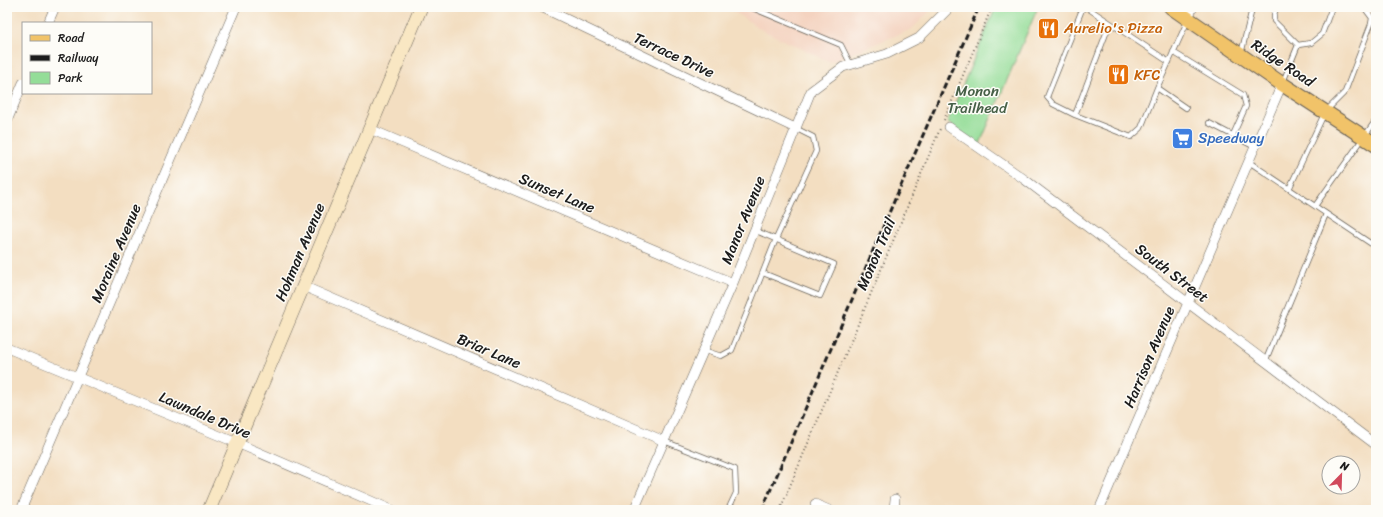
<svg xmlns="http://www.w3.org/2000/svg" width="1383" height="517" font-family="Sriracha,sans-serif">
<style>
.built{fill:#f4d3c0}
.green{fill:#94dd98;stroke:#587c5a}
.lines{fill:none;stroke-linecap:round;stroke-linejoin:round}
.lane-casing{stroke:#676056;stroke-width:6}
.street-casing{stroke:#676056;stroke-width:10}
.secondary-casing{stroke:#676056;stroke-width:14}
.primary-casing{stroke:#676056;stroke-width:16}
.path{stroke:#676056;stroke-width:2;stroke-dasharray:1 3;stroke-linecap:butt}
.lane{stroke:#fff;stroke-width:4.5}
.street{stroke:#fff;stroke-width:9}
.secondary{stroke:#f9e7c3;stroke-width:13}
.primary{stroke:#f1c369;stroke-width:14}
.rail{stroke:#1c1c1c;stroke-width:3;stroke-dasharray:6 3;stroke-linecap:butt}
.labels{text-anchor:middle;stroke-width:3;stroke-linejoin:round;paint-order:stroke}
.food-label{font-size:15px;fill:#c56008;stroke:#fdfcf7;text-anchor:start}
.street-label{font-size:15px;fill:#1c1c1c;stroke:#fdfcf7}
.park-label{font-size:15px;fill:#466047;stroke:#fdfcf7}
.shop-label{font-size:15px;fill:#366cbe;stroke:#fdfcf7;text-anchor:start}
</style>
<rect width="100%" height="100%" fill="#fdfcf7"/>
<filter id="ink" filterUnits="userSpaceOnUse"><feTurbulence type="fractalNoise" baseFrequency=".025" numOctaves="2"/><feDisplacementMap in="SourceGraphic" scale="8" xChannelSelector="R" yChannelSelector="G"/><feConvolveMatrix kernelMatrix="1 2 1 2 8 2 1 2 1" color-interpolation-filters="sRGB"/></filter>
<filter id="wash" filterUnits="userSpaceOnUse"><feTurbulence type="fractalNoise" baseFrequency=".012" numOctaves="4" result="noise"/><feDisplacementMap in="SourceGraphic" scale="16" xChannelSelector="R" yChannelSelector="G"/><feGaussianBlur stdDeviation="0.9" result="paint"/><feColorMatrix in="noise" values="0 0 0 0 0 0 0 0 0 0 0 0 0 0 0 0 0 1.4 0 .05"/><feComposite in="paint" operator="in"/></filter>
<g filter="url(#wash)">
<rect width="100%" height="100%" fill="#f3dec1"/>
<path class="built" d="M727,7h207l-22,22 -82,33 -68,-32z"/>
<path class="green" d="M996,7h42l-59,139 -32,-24z"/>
</g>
<g filter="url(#ink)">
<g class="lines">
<defs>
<path id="lane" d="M750,7l91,38 10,20
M1086,7l83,55
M1277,7l-3,7v7l24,24
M1110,23l-35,92 56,22 10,-9 16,-40
M1298,45l13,-2 11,-9 10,-27
M1173,52l70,43 3,11 -13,29
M1241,54l11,-45 -1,-2
M1283,82l15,-37
M1186,108l-29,-20 31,-68
M1075,115l-22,-11 -6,-7 36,-90
M1209,123l46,24
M1249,162l127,85
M1289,189l36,-77 20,-20 26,-68 1,-6 -6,-8 1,-3
M1315,206l61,-86
M754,230l80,34 -14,32 -57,-23
M703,350l18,6 11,-6 44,-111 40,-88 -3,-14 -18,-9
M1265,362l61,-148
M664,441l71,28 1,24 -8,17"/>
<path id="street" d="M541,7l254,121
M1188,18l5,-11
M48,23l7,-16
M7,121l16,-38
M949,127l75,52 352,266
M370,129l363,154
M303,286l361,155
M7,348l230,95 155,67
M815,504l14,6
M21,510l215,-503
M634,510l99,-227 78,-192 32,-24 44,-13 32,-16 28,-28 1,-3
M894,510l1,-11
M1099,510l183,-426"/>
<path id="secondary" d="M209,510l212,-503"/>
<path id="primary" d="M1171,7l111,77 94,61"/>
</defs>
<use href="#lane" class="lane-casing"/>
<use href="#street" class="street-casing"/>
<use href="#secondary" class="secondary-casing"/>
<use href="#primary" class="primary-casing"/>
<path class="path" d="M944,120l48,-113
M780,510l160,-381"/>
<use href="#lane" class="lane"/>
<use href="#street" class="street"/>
<use href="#secondary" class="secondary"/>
<use href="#primary" class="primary"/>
<path class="rail" d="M762,510l130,-304 87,-199"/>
</g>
</g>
<defs>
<symbol id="restaurant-square" viewBox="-11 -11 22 22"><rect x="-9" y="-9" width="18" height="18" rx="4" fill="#e8710a" stroke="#fdfcf7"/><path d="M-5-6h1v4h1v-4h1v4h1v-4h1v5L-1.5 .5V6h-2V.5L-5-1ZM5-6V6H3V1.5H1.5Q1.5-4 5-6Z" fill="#fff"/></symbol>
<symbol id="supermarket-square" viewBox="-11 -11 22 22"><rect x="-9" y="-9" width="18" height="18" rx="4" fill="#3f7fe0" stroke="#fdfcf7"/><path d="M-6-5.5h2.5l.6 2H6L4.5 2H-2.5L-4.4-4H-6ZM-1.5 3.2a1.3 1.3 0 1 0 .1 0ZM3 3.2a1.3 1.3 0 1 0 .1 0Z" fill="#fff"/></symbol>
</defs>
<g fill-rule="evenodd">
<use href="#restaurant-square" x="1036" y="16" width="25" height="25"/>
<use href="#restaurant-square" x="1106" y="62" width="25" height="25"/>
<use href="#supermarket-square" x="1170" y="126" width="25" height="25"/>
</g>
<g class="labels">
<g class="food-label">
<text x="1064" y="33">Aurelio's Pizza</text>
<text x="1134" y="80">KFC</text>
</g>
<g class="street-label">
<text transform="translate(674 55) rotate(25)" y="5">Terrace Drive</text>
<text transform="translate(1283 63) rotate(34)" y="5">Ridge Road</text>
<text transform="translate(557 193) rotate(23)" y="5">Sunset Lane</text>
<text transform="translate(743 220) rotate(-68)" y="5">Manor Avenue</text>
<text transform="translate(300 252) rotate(-67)" y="5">Hohman Avenue</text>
<text transform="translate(116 253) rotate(-67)" y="5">Moraine Avenue</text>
<text transform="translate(876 254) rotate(-67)" y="5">Monon Trail</text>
<text transform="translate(1172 273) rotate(37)" y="5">South Street</text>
<text transform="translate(489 351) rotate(23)" y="5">Briar Lane</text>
<text transform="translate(1149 357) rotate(-67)" y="5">Harrison Avenue</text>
<text transform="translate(205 415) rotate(23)" y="5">Lawndale Drive</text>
</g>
<g class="park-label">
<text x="977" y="96">Monon<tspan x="977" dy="17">Trailhead</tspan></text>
</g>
<g class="shop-label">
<text x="1198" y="143">Speedway</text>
</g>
</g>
<rect width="1383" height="517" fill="none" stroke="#fdfcf7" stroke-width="24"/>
<rect x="22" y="22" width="130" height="72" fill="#fdfcf7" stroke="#a3a29f"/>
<rect x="30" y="35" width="20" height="6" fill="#f1c369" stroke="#a3a29f"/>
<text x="58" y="42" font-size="12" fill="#1c1c1c">Road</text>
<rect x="30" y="55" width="20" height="6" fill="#1c1c1c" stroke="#a3a29f"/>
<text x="58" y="62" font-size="12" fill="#1c1c1c">Railway</text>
<rect x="30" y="72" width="20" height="12" fill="#94dd98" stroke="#a3a29f"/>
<text x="58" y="82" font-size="12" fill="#1c1c1c">Park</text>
<g transform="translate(1341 475) rotate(23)"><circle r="19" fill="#fdfcf7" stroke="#a3a29f"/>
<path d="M0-3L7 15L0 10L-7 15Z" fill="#d1495b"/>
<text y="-6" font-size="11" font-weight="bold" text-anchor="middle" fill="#1c1c1c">N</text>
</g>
</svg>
